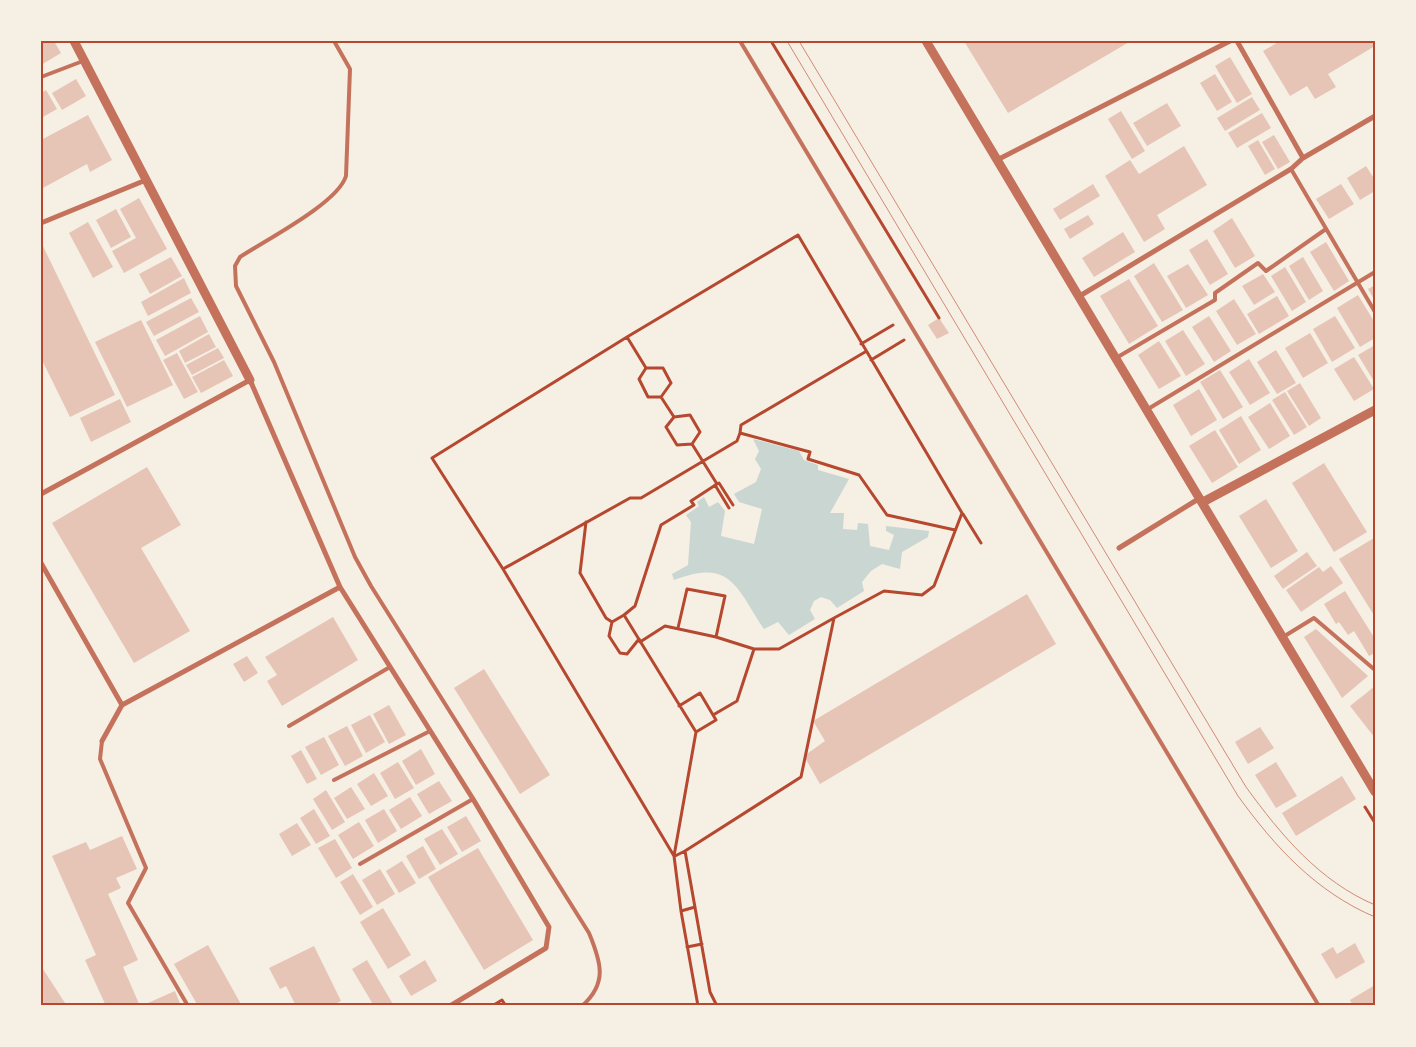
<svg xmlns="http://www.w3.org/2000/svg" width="1416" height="1047" font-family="'Golos Text',sans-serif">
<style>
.water{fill:#c9d6d2}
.building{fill:#e6c5b7}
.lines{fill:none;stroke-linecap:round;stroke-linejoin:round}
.path{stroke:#b5482f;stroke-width:3}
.service{stroke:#c5725c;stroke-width:4}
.minor{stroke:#c5725c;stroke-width:5}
.tertiary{stroke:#c5725c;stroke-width:9}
.tram{stroke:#cf8b77;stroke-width:1}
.neatline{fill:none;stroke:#b5482f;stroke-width:2}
</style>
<rect width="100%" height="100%" fill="#f6efe4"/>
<path class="water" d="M753,439l46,12 5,9 14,5v5l31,9 -19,34h14l-1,16 14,1 1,-7 10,1 2,22 19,4 5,-15 -8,-4v-5l43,5 -1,6 -26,15 -2,17 -18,-5 -11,7 -9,11 2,9 -27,17 -7,-8 -9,-3 -7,4 -4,9 5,9 -26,16 -11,-13 -14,7c-28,-42 -33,-71 -90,-49l-2,-6 16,-9 3,-43 -5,-7 13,-9 -2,-4 7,-5 5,10 9,-5 7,9 -4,25 33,8 8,-35 -23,-7 -5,-8 22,-12 5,-13 -6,-10 4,-8z"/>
<path class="building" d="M46,41h8l7,12 -20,12v-21z
M964,41h167l-123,72z
M1280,41h95v5l-47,28 8,13 -21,12 -8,-13 -17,10 -27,-45z
M1230,57l22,37 -15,9 -22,-37z
M1215,74l17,28 -15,9 -17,-28z
M76,79l10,17 -24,14 -10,-17z
M46,90l11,19 -16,9v-25z
M1252,97l8,13 -35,21 -8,-13z
M1167,103l14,23 -34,20 -14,-23z
M1121,111l24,40 -13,8 -24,-40z
M1262,113l9,15 -34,20 -9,-15z
M88,115l24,45 -22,12 -3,-8 -46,25v-49z
M1274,135l16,27 -12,7 -16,-27z
M1258,140l17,29 -10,6 -17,-29z
M1184,146l23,39 -50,30 8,14 -21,13 -39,-66 25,-16 9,14z
M1366,166l9,14v11l-15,9 -13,-22z
M1093,184l7,12 -40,24 -7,-11z
M1341,184l13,20 -25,15 -13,-20z
M139,198l28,51 -43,24 -12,-22 24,-13 -16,-29z
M116,209l15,28 -20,11 -15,-28z
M1088,215l6,9 -24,15 -6,-10z
M1232,218l23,38 -20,12 -22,-37z
M88,222l25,45 -20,11 -24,-45z
M1123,232l12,20 -41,25 -12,-19z
M1207,239l21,35 -18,11 -21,-35z
M41,242l74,153 -45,22 -29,-59z
M1326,242l23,39 -15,10 -24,-39z
M171,257l11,19 -32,18 -11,-20z
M1303,257l20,34 -14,9 -20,-34z
M1154,263l29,47 -21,12 -28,-46z
M1188,264l20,31 -22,13 -19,-32z
M1285,267l21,35 -14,9 -21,-35z
M1263,274l12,18 -21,13 -12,-19z
M184,278l7,15 -43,23 -7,-14z
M1129,279l29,47 -29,18 -29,-48z
M1375,285v16l-7,-12z
M1358,295l17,28v15l-15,9 -23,-39z
M1277,296l12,20 -30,18 -12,-20z
M191,298l8,14 -45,24 -8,-14z
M1234,299l22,35 -19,11 -21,-34z
M200,316l8,16 -43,24 -9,-16z
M1209,316l22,35 -17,11 -22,-35z
M1335,316l20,32 -23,14 -19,-33z
M939,318l10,15 -12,6 -9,-14z
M141,320l32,65 -46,22 -32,-65z
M1183,330l22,34 -19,12 -21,-35z
M1310,333l18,30 -25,15 -18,-30z
M209,334l7,13 -31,16 -6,-12z
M1159,341l22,35 -22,13 -21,-34z
M1375,345v38l-17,-28z
M218,348l6,10 -32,17 -6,-10z
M1276,350l20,33 -19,11 -20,-32z
M177,353l21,39 -14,7 -21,-39z
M1354,357l20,32 -20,12 -20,-32z
M1249,359l21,34 -20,12 -21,-33z
M224,360l9,16 -32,17 -9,-16z
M1220,370l23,37 -20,12 -23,-37z
M1300,383l21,35 -12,8 -22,-35z
M1199,389l18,31 -26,16 -18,-31z
M1285,392l22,35 -13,8 -22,-35z
M120,399l11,23 -40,20 -11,-24z
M1270,403l20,33 -21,13 -21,-32z
M1241,416l20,34 -22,14 -20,-34z
M1215,430l23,37 -26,16 -23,-37z
M1324,463l43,69 -33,20 -42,-69z
M147,467l34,58 -40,23 49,83 -56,32 -82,-140z
M1266,499l32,52 -27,17 -32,-52z
M1374,538l1,2v77l-36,-58z
M1307,552l10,14 -34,23 -9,-13z
M1331,566l12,17 -42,29 -15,-22 33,-23 4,5z
M1345,591l30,48v14l-6,3 -15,-25 -6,4 -9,-13 -3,2 -12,-20z
M1027,594l29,50 -236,140 -16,-28 21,-15 -12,-20z
M333,617l25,43 -76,46 -15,-25 10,-6 -12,-18z
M1316,629l52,47 -26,22 -38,-61z
M247,656l11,17 -14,9 -11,-18z
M484,669l66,106 -30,19 -66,-106z
M1375,686v52l-25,-32z
M389,705l17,30 -17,9 -16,-30z
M370,715l15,27 -19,11 -15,-28z
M347,726l16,30 -18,10 -17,-30z
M1260,727l14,21 -26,16 -13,-22z
M324,737l15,28 -18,10 -16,-28z
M421,749l14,25 -19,11 -14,-24z
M301,750l16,29 -10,5 -16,-28z
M398,762l16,26 -19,11 -15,-26z
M1276,762l21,34 -21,12 -21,-33z
M374,773l14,23 -17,10 -14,-22z
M1342,776l14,23 -60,37 -14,-23z
M439,781l13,20 -23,13 -12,-20z
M351,787l14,22 -18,10 -13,-21z
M326,790l19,32 -13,8 -19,-31z
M410,797l12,19 -21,13 -12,-19z
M314,809l16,27 -14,8 -16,-26z
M384,809l13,22 -19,12 -13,-23z
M466,816l15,25 -19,11 -15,-25z
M359,822l15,24 -21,13 -15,-24z
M297,823l14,22 -19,11 -13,-22z
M442,829l16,25 -18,11 -16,-26z
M122,836l15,33 -21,9 5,10 -13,6 30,66 -15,7 17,39h-34l-21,-46 11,-5 -44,-99 34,-14 4,8z
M335,839l17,29 -16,10 -18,-30z
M423,846l13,23 -17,10 -13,-23z
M478,848l55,92 -49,30 -56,-93z
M402,861l14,22 -17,10 -13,-22z
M380,869l15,25 -18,11 -15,-25z
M353,874l20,33 -13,8 -20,-33z
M383,908l28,47 -23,14 -28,-47z
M1355,943l10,19 -29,17 -15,-25 12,-7 4,7z
M208,945l34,61h-44l-24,-42z
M314,946l27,55 -10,5h-35l-10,-20 -6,3 -11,-21z
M367,960l27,46h-20l-22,-37z
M425,960l12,21 -26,15 -12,-20z
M41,966l26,40h-26z
M1375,985v18l-5,3h-17l-3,-6z
M175,991l6,15h-40z"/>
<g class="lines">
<path class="path" d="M771,41l168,277
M627,337l19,31 -7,11 9,18h13l10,-14 -8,-15h-17
M861,344l32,-19
M871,360l33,-20
M661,397l13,20 -8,10 11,18 15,-1 8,-12 -10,-17 -16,2
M740,433l1,-8 124,-73
M692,444l25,40 -26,17 3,4 -33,20 -26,81 -11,9 72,117
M717,484l2,-1 14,22
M715,485l14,23
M963,514l18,29
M586,522l-6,51 26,45 6,4
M503,569l127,-71h11l96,-57 3,-8 70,19 -2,7 51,16 28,40 68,15
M624,615l-12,7 -3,14 11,17 7,1 12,-15
M678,628l9,-39 38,7 -9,41
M640,642l25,-16 51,11 38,12
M679,706l21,-13 16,27 -20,12 -22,124 7,55 17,95
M713,715l24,-14 17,-52h25l55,-31
M1365,807l10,16
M674,856l-171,-287 -71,-111 195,-121 171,-102 164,278 -28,73 -12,9 -38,-4 -50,27 -33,159 -116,74 25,141 7,14
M675,856l10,-5
M681,911l14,-4
M687,947l15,-3
M492,1006l10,-6 4,6"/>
<path class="service" d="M334,41l16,28 -4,107c-8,27 -80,64 -106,81l-5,9 1,20 38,76 81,195 16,29 218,347c12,29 19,50 -7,73
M740,41l579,965
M41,77l42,-16
M1291,169l84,143
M1116,358l99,-58v-7l43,-30 8,8 60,-42
M1148,409l227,-137
M1283,637l31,-19 61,52
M289,726l101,-59
M102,741l-2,18 46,109 -18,35 60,103
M334,780l96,-49
M360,864l113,-65"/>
<path class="minor" d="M1237,41l66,117
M997,160l233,-119
M41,223l105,-43
M1078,297l213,-128 12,-11 72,-42
M41,494l209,-114 90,207 133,212 76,128 -3,21 -96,58
M1119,548l81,-50
M41,563l81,142 218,-118
M102,741l20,-36"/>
<path class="tertiary" d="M74,41l176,339
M926,41l449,751
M1203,502l172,-92"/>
<path class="tram" d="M787,41l451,755c37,51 78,96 137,121
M799,41l447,746c35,48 73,94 129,118"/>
</g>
<rect width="1416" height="1047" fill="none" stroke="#f6efe4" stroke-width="85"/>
<rect x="42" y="42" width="1332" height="962" class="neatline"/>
</svg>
